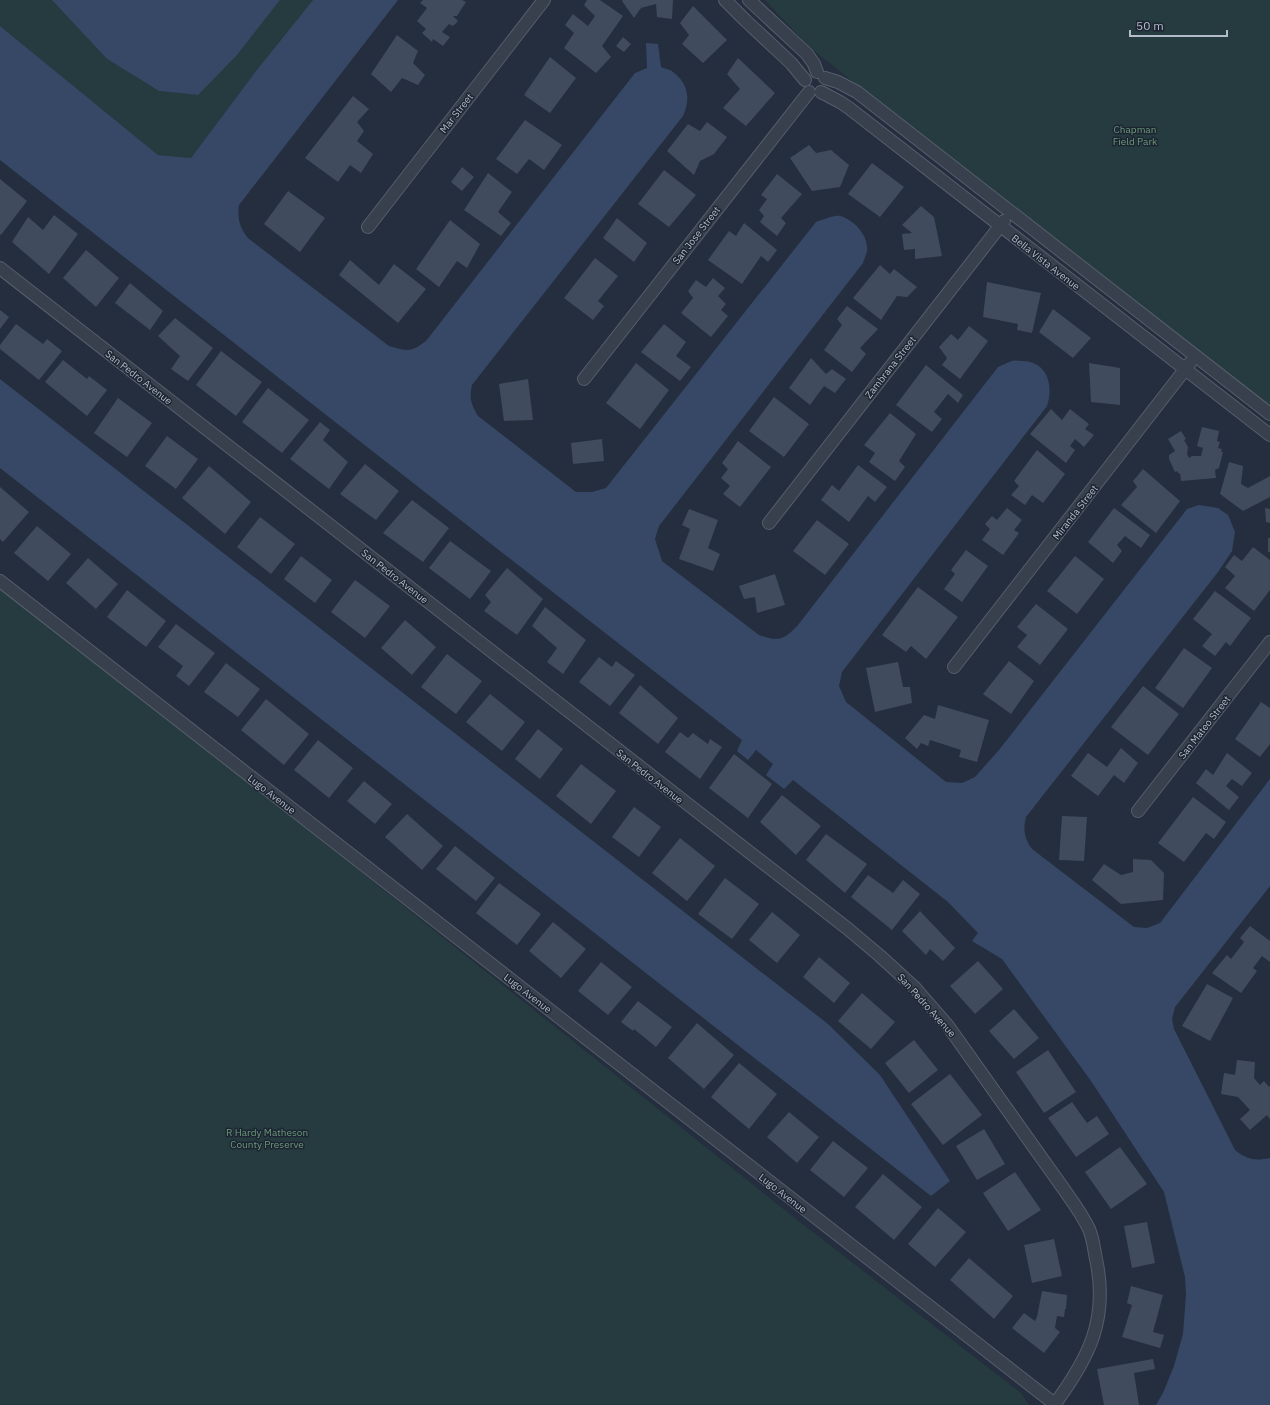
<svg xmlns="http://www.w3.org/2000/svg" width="1270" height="1405" font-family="'IBM Plex Sans',sans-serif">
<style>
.green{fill:#263b3f}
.water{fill:#374866}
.building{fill:#404b5e}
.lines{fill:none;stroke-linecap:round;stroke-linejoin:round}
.minor-casing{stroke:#565e6c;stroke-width:14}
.minor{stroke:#38404e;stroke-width:12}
.labels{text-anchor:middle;stroke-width:3;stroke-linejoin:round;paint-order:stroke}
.street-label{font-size:10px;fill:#b4bbc9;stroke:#1d2533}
.park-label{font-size:10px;fill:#6b9b78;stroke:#1d2533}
</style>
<rect width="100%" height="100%" fill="#242e3e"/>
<path class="green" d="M0,0h52l55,59 52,32 38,4 40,-40 43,-55h33l-57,71 -65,87 -33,-3 -158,-129z
M765,0h505v412l-462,-366z
M0,584l796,635 225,174 8,12h-1029z"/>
<path class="water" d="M52,0h228l-43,55 -39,40 -39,-4 -52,-32z
M313,0h85l-159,205c-2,14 1,24 10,34l140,107c18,5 21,7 37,-5l209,-268 12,-5 -1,-25 12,1 3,23c4,2 9,2 12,5 15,11 18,27 10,44l-211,269c-3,14 -1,19 6,31l98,76h16l14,-4 210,-266c7,-2 17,-7 24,-6 15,4 29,21 27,35 -1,4 -3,9 -4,12l-204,263 -4,13 7,22 97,74c20,7 25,5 39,-10l200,-258c5,-2 10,-5 14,-6 3,-1 7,0 10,0 25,0 32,24 25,45l-205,266 -3,14 7,16 100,80 16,1 13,-6 24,-27 188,-241 12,-4 19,3 10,7 7,17 -3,19 -14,21 -192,245c-3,12 -2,21 6,32l102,78 13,1 13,-5 110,-144v107l-95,121 -3,12 2,10 61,121c13,10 19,11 35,8v247h-114l7,-12 11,-27 9,-32 3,-39 -1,-18 -21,-85 -73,-111 -89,-122 -30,-18 6,-8 -30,-31 -155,-122 -9,9 -18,-14 7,-11 -17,-14 -8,10 -11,-9 5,-11 -742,-580v-134l158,129 33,3 65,-87z
M0,379l828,645 52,51 70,106 -19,15 -931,-728z"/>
<path class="building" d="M423,0h39l4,2 -9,14h-4l5,5 -5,5 -4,-2 -7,8 8,5 -7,9 -10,-7 -1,3 -10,-9 4,-4 -9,-8 10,-13 -7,-5z
M587,0h13l23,16 -21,30 9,11 -15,16 -32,-25 10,-15 -9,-8 8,-11 15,12 7,-10 -11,-11z
M623,0h50l-1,19 -15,-2 -1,-13 -15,4 -7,10 -12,-17z
M693,6l34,34 -24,23 -21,-19 7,-9 -9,-12z
M397,35l21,16 -5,12 12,12 -7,10 -16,-7 -11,14 -20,-18z
M623,37l8,7 -7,8 -8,-6z
M550,57l26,21 -26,35 -26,-18z
M738,58l37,35 -29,33 -23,-18 17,-19 -13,-15z
M353,96l16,13 -12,13 7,9 -7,10 16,13 -12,19 -11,-8 -12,17 -33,-24z
M525,120l37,25 -18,25 -15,-11 -12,15 -21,-15z
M707,122l20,15 -13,17 -14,7 -6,14 -27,-24 21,-27 12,7z
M809,145l7,8 15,-3 18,15 -9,22 -28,4 -22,-33z
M872,163l32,24 -24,30 -32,-23z
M462,167l12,10 -12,14 -11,-9z
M664,170l32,25 -27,32 -31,-23z
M488,173l24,19 -14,20 13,11 -10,13 -37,-26z
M777,174l25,20 -21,24 5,5 -9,13 -17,-14 4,-6 -5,-6 8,-11 -6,-4z
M0,179l27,22 -26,34 -1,-1z
M288,191l37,27 -25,34 -36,-28z
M921,206l13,11 8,39 -27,3v-10l-11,1 -2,-16 10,-1 -10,-8z
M54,215l24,19 -29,40 -37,-32 16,-25 15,13z
M617,218l30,25 -13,19 -31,-24z
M450,220l30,24 -13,24 -10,-7 -18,26 -23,-18z
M744,223l33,27 -9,12 -7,-6 -19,28 -34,-24 21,-29 7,5z
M86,250l33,28 -23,29 -33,-29z
M595,258l23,18 -20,25 6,5 -11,14 -29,-22z
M350,260l29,25 15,-21 32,25 -28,34 -59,-48z
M880,265l10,9 4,-5 23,18 -10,10 -10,-1 -16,24 -28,-22z
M713,278l12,10 -7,8 8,8 -5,6 7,6 -17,21 -30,-24 12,-15 -5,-7 8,-11 10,7z
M987,282l54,11 -9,40 -15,-3 1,-6 -35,-7z
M130,283l33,28 -13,19 -35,-27z
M847,306l31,23 -18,19 6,6 -14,18 -28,-22 18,-25 -5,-6z
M1053,309l38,29 -18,20 -34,-26z
M0,310l9,7 -9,12z
M175,318l38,30 -25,33 -17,-12 9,-13 -22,-20z
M16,324l27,20 4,-5 15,12 -23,29 -39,-31v-4z
M664,324l22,18 -10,14 15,11 -11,14 -39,-29z
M969,326l19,15 -28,38 -18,-14 5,-7 -8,-11 12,-13 7,6z
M221,351l41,31 -26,34 -40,-31z
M811,358l15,16 6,-5 14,10 -11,14 -11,-7 -14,19 -21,-17z
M63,360l24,19 2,-3 18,14 -20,26 -42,-34z
M636,363l33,27 -29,39 -34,-26z
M1089,363l31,5v37l-29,-3z
M926,365l37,30 -5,8 -10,-9 -14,18 8,7 -10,13 -36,-27z
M528,379l5,41 -29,1 -5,-37z
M268,388l41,32 -27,33 -40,-31z
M774,397l35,27 -25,33 -35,-26z
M118,398l34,25 -25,34 -33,-24z
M1051,409l11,11 8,-11 19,15 -4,5 9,6 -10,12 -9,-8 -5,7 5,4 -9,13 -36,-29z
M890,413l26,21 -17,27 6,6 -10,14 -26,-19 6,-9 -11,-8z
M320,422l10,8 -7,10 25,22 -19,27 -39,-30z
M1202,427l17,4 -2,10 3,1 -2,6 4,1 -1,3h2l-4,16 -4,2 1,8 -35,3 -1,-8 -1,1 -2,-3 -2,1 -6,-13v-4l6,-4 -7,-12 13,-8 5,8 -2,1 4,7 -1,7 2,4 3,-2h9l2,-8 -6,-2z
M167,436l31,23 -22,30 -31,-23z
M602,439l2,22 -31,3 -2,-21z
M738,441l33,26 -31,40 -17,-13 7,-8 -9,-8 7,-9 -6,-6z
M1037,450l28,24 -22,29 -11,-8 -7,10 -14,-10 8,-9 -5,-5z
M1229,462l14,4 -2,18 7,4 22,-12v21l-27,14 -23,-17z
M365,464l34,27 -23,29 -36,-26z
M858,465l29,22 -12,15 -7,-6 -19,26 -28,-22 11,-15 7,6z
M209,466l42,36 -26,32 -43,-36z
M1143,469l37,32 -24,32 -35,-28 16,-18 -4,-6z
M0,487l29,25 -26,30 -3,-3z
M412,500l37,28 -26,34 -40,-29z
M1007,508l15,12 -8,10 5,3 -16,22 -21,-15 8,-11 -5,-5 7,-8 5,4z
M1114,508l36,27 -9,13 -16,-12 -8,9 5,6 -9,12 -25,-21z
M1265,508l5,1v14l-4,-1z
M689,509l29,11 -10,28 12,6 -7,17 -34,-12 11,-30 -8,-4z
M260,517l35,27 -24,30 -34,-27z
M817,520l32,24 -24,31 -32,-24z
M37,526l34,28 -23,27 -34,-28z
M1268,538h2v14h-2z
M450,541l41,30 -21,28 -41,-31z
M1253,547l17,13v30l-16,21 -29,-23 10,-12 -10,-9 9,-12 8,6z
M966,550l22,16 -26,36 -18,-13 11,-15 -4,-4z
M301,556l31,24 -17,23 -31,-24z
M1075,556l29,23 -27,35 -30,-23z
M88,558l30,26 -22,25 -30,-26z
M507,568l36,31 -26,36 -33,-24 7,-9 -6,-7z
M775,574l10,31 -28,8 -2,-16 -11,2 -5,-13z
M355,580l35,26 -25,32 -34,-26z
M918,587l40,30 -32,42 -15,-13 -5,6 -24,-17z
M127,590l39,31 -20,26 -39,-30z
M1215,591l36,27 -21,28 -4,-4 -11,14 -13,-10 10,-12 -19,-15z
M1036,604l32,25 -28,36 -23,-18 10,-12 -10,-8z
M545,607l41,33 -23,34 -16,-12 10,-14 -25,-22z
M405,620l31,27 -24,28 -31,-27z
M176,624l39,29 -26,33 -13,-10 7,-10 -25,-19z
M1184,648l28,20 -29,40 -28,-20z
M447,654l35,27 -26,33 -35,-27z
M599,657l13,10 4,-6 19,14 -25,31 -31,-24z
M1009,661l25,20 -23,33 -28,-20z
M898,662l5,25h7l2,16 -37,9 -9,-44z
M226,663l34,26 -22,28 -34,-25z
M640,685l38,33 -20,26 -39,-31z
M1143,686l36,28 -31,41 -37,-28z
M490,694l35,28 -23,29 -36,-29z
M266,699l43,35 -25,31 -43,-35z
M1261,702l9,6v36l-10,13 -25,-18z
M938,705l51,15 -12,42 -18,-5 2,-7 -31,-10 -2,6 -7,-3 -4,6 -12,-11 19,-23 11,4z
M538,729l25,20 -23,30 -25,-20z
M680,732l8,6 5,-5 15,11 2,-5 12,8 -22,32 -35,-27z
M318,740l35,28 -24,30 -35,-28z
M1121,748l17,15 -14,20 -10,-8 -16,21 -27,-20 17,-23 19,14z
M1227,753l25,20 -10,13 -10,-7 -6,7 13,11 -10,13 -33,-27 10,-14 7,6z
M734,754l38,30 -24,34 -39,-30z
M581,764l35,27 -25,33 -35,-28z
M364,781l28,23 -17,20 -28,-23z
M782,795l39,31 -25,29 -36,-33z
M1193,797l33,25 -12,17 -8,-6 -22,29 -26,-19z
M634,807l27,20 -22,30 -27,-20z
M407,814l36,32 -21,24 -37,-33z
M1062,816l25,1 -3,44 -25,-1z
M826,834l41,30 -22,29 -39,-33z
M680,838l35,28 -28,35 -35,-28z
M455,846l40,32 -19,23 -40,-32z
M1133,859l18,1 13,13 -1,27 -42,4 -29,-24 12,-16 17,11 12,-3z
M868,875l25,18 10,-13 17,14 -28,36 -41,-33z
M725,878l34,26 -27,35 -34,-25z
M499,883l42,31 -24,31 -41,-32z
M920,911l35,37 -12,13 -13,-12 -4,6 -24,-24z
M772,912l28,23 -23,28 -28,-23z
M553,922l33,27 -25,29 -32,-27z
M1250,926l20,15v21l-8,-6 -9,12 4,3 -16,22 -29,-20 15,-18 4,4 13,-17 -4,-4z
M819,957l31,26 -16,20 -31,-26z
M978,961l25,28 -28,25 -25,-28z
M601,962l31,25 -24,28 -30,-24z
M1207,984l26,14 -23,43 -28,-15z
M862,993l33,29 -24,27 -33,-28z
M638,1001l34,26 -16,20 -22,-18 -1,2 -12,-9z
M1014,1009l25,29 -25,21 -25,-28z
M697,1023l37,32 -30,34 -36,-31z
M914,1040l24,30 -29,23 -24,-30z
M1048,1050l28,42 -32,21 -28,-41z
M1237,1060l18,2 -1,16 6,7 4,-4 5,6 1,-1v33l-3,-4 -17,15 -10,-11 10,-9 -12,-13 -17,-3 3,-21 11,2z
M739,1063l38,31 -28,35 -38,-32z
M950,1074l32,41 -39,30 -32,-41z
M1072,1102l15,21 10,-7 12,18 -33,23 -28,-39z
M789,1112l30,25 -22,26 -30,-26z
M984,1129l21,35 -28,16 -21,-34z
M833,1141l35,27 -24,29 -34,-27z
M1120,1147l27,37 -36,25 -26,-37z
M1015,1172l26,38 -33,21 -25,-38z
M883,1174l39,33 -28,33 -39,-33z
M938,1208l28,24 -31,35 -27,-23z
M1147,1222l8,41 -23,5 -8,-42z
M1054,1239l8,37 -30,7 -8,-38z
M969,1258l44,38 -19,23 -44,-39z
M1131,1286l32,9 -10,37 11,3 -4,13 -38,-11 10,-32 -5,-2z
M1042,1291l25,4 -1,14h-1l-1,8 -7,-1 -2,12 5,4 -16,21 -32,-25 12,-15 11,8 2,-4z
M1153,1359l2,10 -21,4 5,32h-35l-7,-36z"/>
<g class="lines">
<defs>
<path id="minor" d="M725,0l21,21 45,42 14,17
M749,0l58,54 7,10 3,8
M825,78l13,4 19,10 413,322
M821,92l19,10 9,6 421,327
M368,227l176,-227
M0,268l848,661 32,27 35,32 33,38 115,162c9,13 19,26 26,41 4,9 5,20 7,30 13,60 -7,99 -42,146
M584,379l225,-287
M769,523l235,-302
M0,581l1056,824
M954,667l236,-304
M1138,811l132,-169"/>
</defs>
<use href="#minor" class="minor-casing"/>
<use href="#minor" class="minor"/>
</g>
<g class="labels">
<g class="street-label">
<text transform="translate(456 113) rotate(-52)" y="4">Mar Street</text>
<text transform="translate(696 235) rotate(-52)" y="4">San Jose Street</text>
<text transform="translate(1046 262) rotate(38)" y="4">Bella Vista Avenue</text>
<text transform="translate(890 367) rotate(-52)" y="4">Zambrana Street</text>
<text transform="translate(139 377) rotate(38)" y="4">San Pedro Avenue</text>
<text transform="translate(1075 512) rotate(-52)" y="4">Miranda Street</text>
<text transform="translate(395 576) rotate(38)" y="4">San Pedro Avenue</text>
<text transform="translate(1204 727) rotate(-52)" y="4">San Mateo Street</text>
<text transform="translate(650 776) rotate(38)" y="4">San Pedro Avenue</text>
<text transform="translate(272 794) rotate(38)" y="4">Lugo Avenue</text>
<text transform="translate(528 993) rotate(38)" y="4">Lugo Avenue</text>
<text transform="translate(927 1005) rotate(48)" y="4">San Pedro Avenue</text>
<text transform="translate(783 1193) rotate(38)" y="4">Lugo Avenue</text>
</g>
<g class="park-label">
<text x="1135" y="133">Chapman<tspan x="1135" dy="12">Field Park</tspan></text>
<text x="267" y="1136">R Hardy Matheson<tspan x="267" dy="12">County Preserve</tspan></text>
</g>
</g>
<path d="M1130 30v6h97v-6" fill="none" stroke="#b4bbc9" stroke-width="2"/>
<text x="1136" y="30" font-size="12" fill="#b4bbc9" stroke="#1d2533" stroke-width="3" paint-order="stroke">50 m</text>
</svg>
